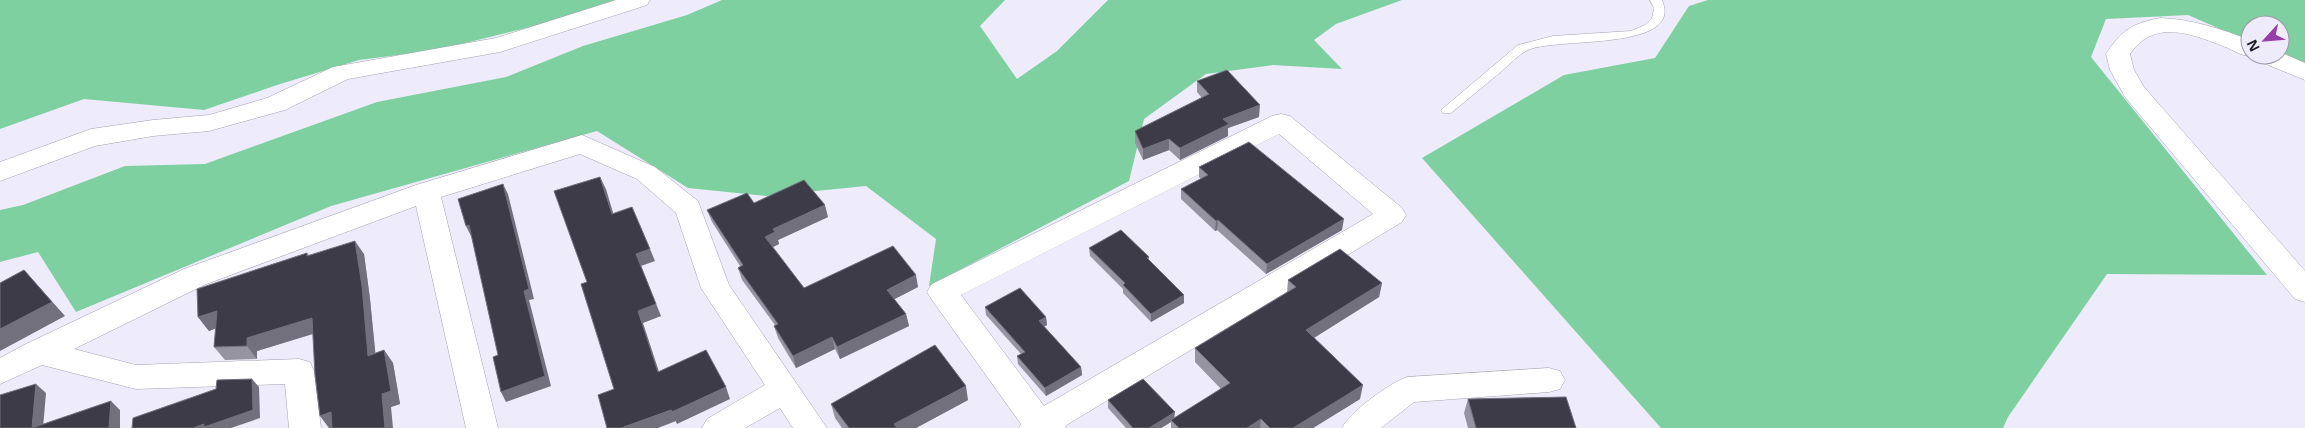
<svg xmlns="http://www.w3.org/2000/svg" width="2305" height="428" font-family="'Noto Sans',sans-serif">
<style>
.green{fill:#7fd0a1}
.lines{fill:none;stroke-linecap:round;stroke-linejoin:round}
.lane-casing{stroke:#a3a1af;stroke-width:1}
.street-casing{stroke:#a3a1af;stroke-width:1}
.lane{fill:#fff;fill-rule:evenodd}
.street{fill:#fff;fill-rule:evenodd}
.wall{fill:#9694a1}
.shaded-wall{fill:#72707d}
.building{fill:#3d3b47;stroke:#72707d}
</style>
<rect width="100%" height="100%" fill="#eeecfb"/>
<path class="green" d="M0,0h617l-38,15 -142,35 -78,10 -82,25 -73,25 -120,-11 -84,30z
M722,0h283l-25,26 37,53 40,-28 51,-51h294l-66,24 -22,16 28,29 -69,-4 -67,9 -62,45 -15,62 -200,105 7,-47 -70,-53 -100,10 -78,-8 -91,-57 -266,75 -255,106 -38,-60 -38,10v-52l23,-5 102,-39 80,-2 172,-62 129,-25 77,-31 104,-31z
M1708,0h597v66l-25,-11v-30h-30v17l-62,-27 -82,4 -15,38 176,218 -160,-1 -99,143 -5,11h-342l-239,-270 142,-83 91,-17 34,-52z"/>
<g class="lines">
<defs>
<path id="lane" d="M1650,0h12c23,53 -111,36 -136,51 -9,5 -17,14 -24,20 -17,14 -34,28 -51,42h-8l-2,-3 77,-65 35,-9 78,-5 14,-6 7,-7 2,-9z"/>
<path id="street" d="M616,0h34l-3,5 -147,47 -152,27 -63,31 -76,21 -56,5 -58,10 -95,35v-19l91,-33 62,-9 56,-5 58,-17 66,-31 163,-29z
M2160,18c32,1 61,11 90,22v15h30v-3l25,11v17l-49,-20 -3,-4c-8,1 -17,-4 -25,-8 -34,-13 -73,-31 -98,6l4,16 10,17 161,184v31l-10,-3 -170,-202 -15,-27 -4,-16c17,-25 25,-30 54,-36z
M1281,114l9,2 112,92 4,7 -4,7 -337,204 1,2h-47l2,-4 -89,-124 -5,-8 5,-8 340,-168zM1279,134l94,80 -329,192 -83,-111z
M582,135l73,32 43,34 31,84 98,143h-34l-13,-20 -35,20h-43l5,-9 58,-34 -64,-97 -25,-75 -39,-34 -57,-25 -139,43 57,231h-32l-50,-222 -212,79 -130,64 62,16 163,-6 11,3 4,9 7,57h-32l-4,-44 -149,5 -94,-24 -42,19v-26l26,-14 158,-75 232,-84z
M1549,368l11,3 5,9 -5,9 -11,3 -135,10 -33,26h-39c9,-17 46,-44 65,-51z"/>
</defs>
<use href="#lane" class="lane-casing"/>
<use href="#street" class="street-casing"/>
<use href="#lane" class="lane"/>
<use href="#street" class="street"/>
</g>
<path class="wall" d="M1197,81l62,36 -31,11v8l-48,24 -11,-10 -26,10 -8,-17v-12l67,-33 -5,-6z
M1199,167l143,63 -76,44 -49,-44 -2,1 -34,-32v-10l20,-10 -2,-2z
M754,203l74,14 -50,23 1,4 -6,3 31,41 114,-1 -24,12 12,15 3,12 -69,33 -5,-10 -39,19 -18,-30 -4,-12 1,-1 -33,-45 -4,-12 2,-2 -28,-44 -5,-12z
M1089,248l60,9v3l35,43 -33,19 -28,-29v-4l-33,-33z
M307,253l2,2 55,-1 6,45 5,54 9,-3 9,13 7,41 -9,3 -78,-73 -56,17v8l-32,1 -11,-13 2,-19 -7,3 -11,-14z
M1288,280l94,3 -3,14 -65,41 46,61 -47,29h-142v-6l-10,6h-35l-18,-20v-8l66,18 47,-29 -26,-27v-14l92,-55z
M985,307l61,10 1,8 -3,1 37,41 1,8 -36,21 -28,-32 -1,-8 4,-2 -35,-39z
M1468,399l108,29h-108l-4,-15z
M968,400l-52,28h-74l-7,-10 -4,-14z"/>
<path class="shaded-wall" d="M1260,105l-1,12 -31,11v8l-48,24v-12l43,-29z
M1169,139v11l-26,10v-11z
M600,177l6,12 11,37 -5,-12z
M503,184l5,10 26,105 -5,1 22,86 -45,16 -5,-10z
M825,205l3,12 -50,23 1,4 -10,5 -4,-12 8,-8z
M1344,219l-2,11 -76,44 1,-10z
M1218,220l-1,10 -2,1 1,-10z
M469,225l5,9 -3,2 -5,-10z
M355,241l9,13 6,45 7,70 -9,-13z
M650,249l5,12 -14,5 20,50 -18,7 20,61 -5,-12 -20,-61 -2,-57z
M24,270l41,46 -65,35v-22z
M916,275l2,12 -29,15 -2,-12z
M1382,283l-3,14 -75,47 2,-14z
M1184,295v8l-33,19v-8z
M217,311l10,13 -18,7 -11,-14z
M906,314l3,12 -69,33 -3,-12z
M1046,317l1,8 -7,4 -1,-8z
M312,318l10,13 -65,20v8l-10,-13v-8z
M832,337l3,12 -39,19 -3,-12z
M384,350l9,13 7,41 -9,3 2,21h-8l-3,-34z
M1081,367l1,8 -36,21 -1,-8z
M252,379l7,8 1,31 -29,10h-38l11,-4z
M36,384l10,9 -3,35h-11z
M1363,385l-3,14 -47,29h-20z
M966,386l2,14 -52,28h-21l-1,-4z
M726,387l4,12 -53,25 -5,-12z
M111,401l9,9v18h-11z
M671,410l5,11 -18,7h-37z
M331,412l3,16h-5l-9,-12z
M1175,412l-1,8h-3v2l-10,6h-12z
M1261,419l-1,9h-13z"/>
<path class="building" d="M1227,70l33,35 -37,14 6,5 -49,24 -11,-9 -26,10 -8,-18 74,-37 -12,-13z
M1249,142l95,77 -77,45 -49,-44 -2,1 -35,-32 27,-14 -9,-8z
M600,177l12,37 20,-7 18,42 -14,5 20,50 -18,7 20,61 48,-22 20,37 -54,25 -1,-2 -50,18h-14l-9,-33 16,-6 -33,-105 6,-2 -33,-91z
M804,180l21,25 -52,24 2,3 -10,5 39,51 89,-42 23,29 -29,15 19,24 -69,33 -5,-10 -39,19 -19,-30 4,-2 -40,-56 5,-3 -36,-55 40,-17 7,10z
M503,184l26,105 -5,2 21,85 -44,16 -8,-35 5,-2 -29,-130 -3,1 -8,-27z
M1121,230l28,27 -2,1 37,37 -33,19 -28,-29 2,-2 -36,-35z
M355,241l7,45 6,70 16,-6 7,41 -9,3 3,34h-53l-1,-16 -11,4 -5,-41 -3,-57 -65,20v8l-33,1 3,-36 -19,6 -1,-28 110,-36v3z
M1340,249l42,34 -76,47 57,55 -70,43h-23l-9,-9 -14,9h-68l-8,-8 59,-37 -35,-35 101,-61 -8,-7z
M24,270l28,32 -52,27v-46z
M1020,288l26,29 -7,4 42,46 -36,21 -28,-32 8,-4 -40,-45z
M935,345l31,41 -72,38 3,4h-48l-18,-24z
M252,379l1,31 -49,17v-3l-11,4h-61l1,-10 83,-29 1,-9z
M1143,379l32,33 -26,16h-16l-25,-28z
M36,384l-4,44 79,-27 -2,27h-109v-33z
M1566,397l10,31h-100l-8,-29z"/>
<g transform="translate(2265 40) rotate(244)"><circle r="24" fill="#eeecfb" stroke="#9b9aa5"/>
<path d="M0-4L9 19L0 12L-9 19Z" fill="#973ea9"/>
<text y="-8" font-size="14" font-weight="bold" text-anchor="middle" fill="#1f1f24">N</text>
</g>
</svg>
